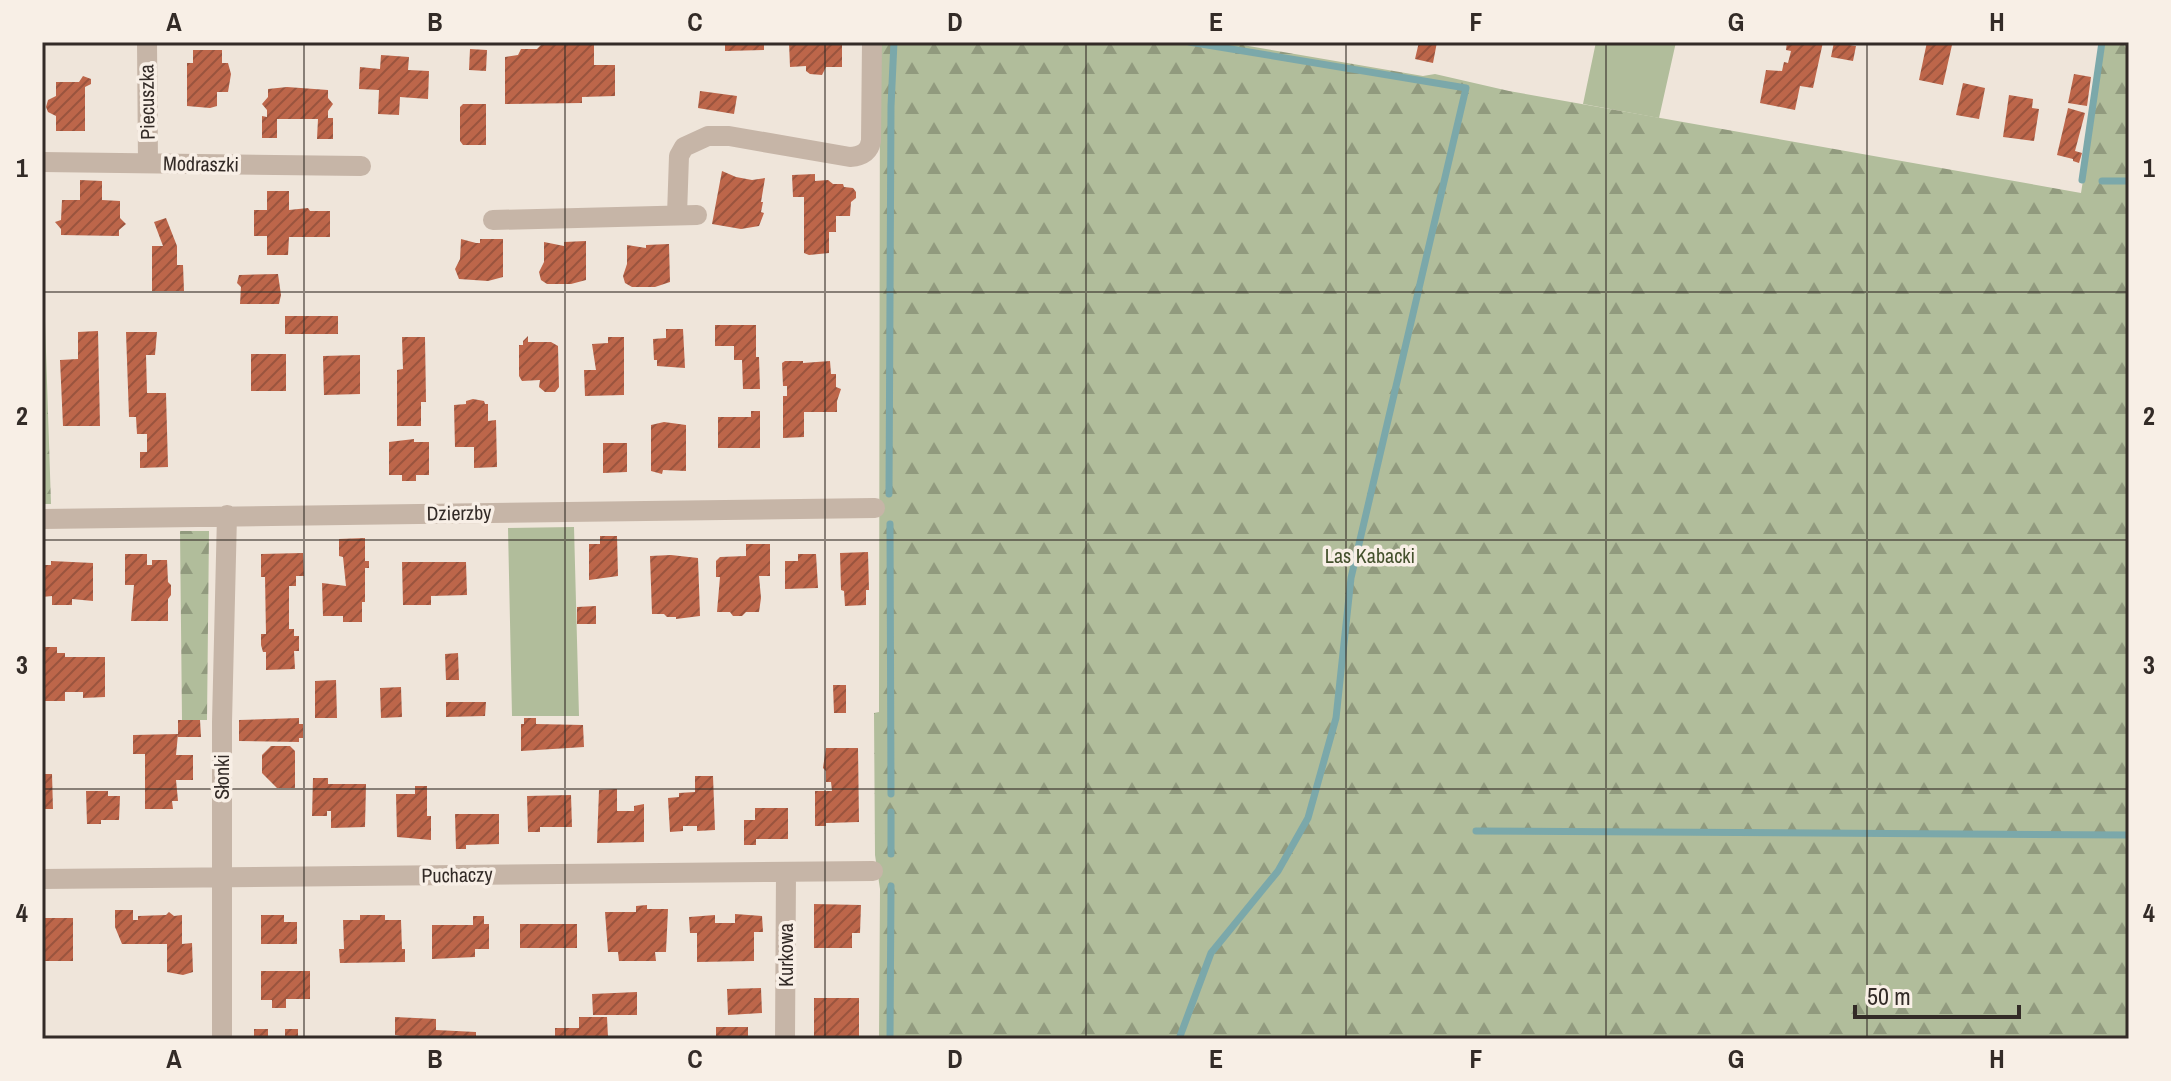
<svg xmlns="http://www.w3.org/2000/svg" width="2171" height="1081" font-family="'Archivo Narrow',sans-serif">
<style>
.green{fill:#b1bd9b}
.forest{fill:url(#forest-firs)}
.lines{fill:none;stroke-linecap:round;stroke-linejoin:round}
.stream{stroke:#7ba8aa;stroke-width:7}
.building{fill:url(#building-hatch)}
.street{stroke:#c6b5a7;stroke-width:20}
.grid{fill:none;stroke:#332b27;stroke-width:2;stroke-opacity:0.55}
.labels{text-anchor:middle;stroke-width:7;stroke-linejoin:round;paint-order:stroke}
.street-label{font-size:20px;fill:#332b27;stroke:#f8efe6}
.park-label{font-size:20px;fill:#43502c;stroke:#f8efe6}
.neatline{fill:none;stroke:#332b27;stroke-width:3}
.grid-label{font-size:26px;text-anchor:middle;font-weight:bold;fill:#332b27}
</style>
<defs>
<pattern id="forest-firs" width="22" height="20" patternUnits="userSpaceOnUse" patternTransform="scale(2)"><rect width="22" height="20" fill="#b1bd9b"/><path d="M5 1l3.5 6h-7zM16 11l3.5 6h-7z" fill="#919a7e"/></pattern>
<pattern id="building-hatch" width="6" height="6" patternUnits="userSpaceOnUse" patternTransform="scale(2)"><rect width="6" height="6" fill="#bd664a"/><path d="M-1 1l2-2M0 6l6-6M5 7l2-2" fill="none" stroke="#9a543e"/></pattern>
</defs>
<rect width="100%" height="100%" fill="#efe5da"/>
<path class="green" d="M1596,42h80l-17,76 -76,-14z
M574,527l5,189h-67l-4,-188z"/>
<path class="forest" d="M880,42h345l198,34 12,-2 74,17 572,102 24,-151h24v997h-1250l1,-150 -5,-34 -1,-142 5,-1z
M42,321h3l6,183h-9z
M180,531h29l-2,189h-25z"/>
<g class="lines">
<path class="stream" d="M2082,180l20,-138
M2102,181h27
M889,494l2,-388 3,-64
M890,524l1,270
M891,812v42
M1476,831l653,4
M890,1039l1,-153
M1179,1039l32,-86 67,-82 30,-53 28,-100 15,-140 115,-490 -277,-46"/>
</g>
<path class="building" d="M573,42h21v23h21v31l-33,1v6l-77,1v-47l13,-2 3,-6h16l4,-4h32z
M725,42h39v8l-39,1z
M789,42h53v25h-16l-4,8 -12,-1 -4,-3v-5l-16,1z
M1419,42h18l-4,21 -18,-4z
M1787,42h36l-10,46 -13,-2 -5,24 -35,-7 6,-33 16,1 2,-9 4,1 3,-12 -5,-1z
M1834,42h15v3l7,1 -3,15 -22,-4z
M1927,42l25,3 -9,40 -24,-5z
M470,49l17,1 -1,21 -17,-1z
M193,50h29v13h6l3,11 -3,18h-11v14l-7,2 -23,-2v-43h6z
M381,55l28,2 -1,13 21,1 -1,28 -28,-2 -1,18 -21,-1 1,-24 -20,-1 1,-22 20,2z
M2074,74l17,3 -4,29 -19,-3z
M83,76l8,3v5l-6,3v44h-29v-15l-8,-4 -2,-5 2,-7 8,-4v-14h23z
M1963,83l22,5 -6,31 -23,-4z
M287,87l41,3v8l5,6 -5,7v7h5v21h-16l1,-20h-41v19h-15v-22l5,1v-7l-5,-6 6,-7v-8z
M700,91l37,5 -3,18 -36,-6z
M2009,95l24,4 -1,9 7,1 -5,32 -31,-4z
M463,104h23v41h-23l-3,-4v-34z
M2068,108l17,5 -10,38 7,2 -3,10 -6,-2v-2l-16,-4z
M722,171l14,6 16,3 13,-2 -4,24h2l-2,10 3,1 -5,13 -18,3 -29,-5z
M815,174v7l13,-1 5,4h10l1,3 9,1 3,4v6l-5,4 -1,14h-14v16h-7v21l-20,2 -5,-2v-56h-11l-1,-22z
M80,180l22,1v19l18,1v17l6,6 -7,6v6l-58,-1v-6l-6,-7 6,-2 1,-20h18z
M267,191h22v19l19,-2 2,3h20v26h-41l-1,18h-21v-19h-13v-26h13z
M166,218l11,28v19h6l1,26h-32v-45h11l-9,-24z
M461,239l15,4h4v-4h23v38l-15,4 -29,-2 -4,-10 5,-10z
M586,241v39l-15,4h-24l-6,-4 -2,-8 5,-10v-20l20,4v-4z
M669,244l1,38 -15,5h-23l-7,-4 -2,-7 4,-12v-19l19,3v-3z
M278,274l3,21 -2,9h-39l1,-17 -4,-4 2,-8z
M285,316h53v18h-53z
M715,325h41v32h3l1,32h-17l-1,-29h-8v-14h-19z
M666,329h17l2,39 -28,-2v-6h-3l-1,-21 13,-1z
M98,331l2,95h-37l-3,-66 18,-1v-27z
M126,332h31l-2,23h-9l1,38h19l2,74 -28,1v-16h7v-18h-10l-1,-17h-7z
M528,336v6h23l7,4 1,41 -4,5h-10l-6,-5 1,-7 -18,1 -3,-5v-31h4v-4z
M402,337h23l1,65h-5v24h-24v-56l6,-1z
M608,337h16v58l-39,1 -1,-26h12l-4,-26 16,-1z
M251,354h35v37h-35z
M360,355v39l-36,1 -1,-39z
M785,361h18v2l27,-2 1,13h5v13l5,2 -4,12v11h-33v25l-21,1v-42h4v-10h-4l-1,-23z
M473,399l11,2 1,3h3v17l8,-1 1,47 -23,1v-21h-19l-1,-42 12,-1v-3z
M751,411h9v37h-42v-31h33z
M664,422l22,3v46l-23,-1 -1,4 -11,-3v-46z
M414,439v3h15v33h-13v6h-14v-6h-13v-33z
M603,443h24v29l-24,1z
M600,536h17l1,40 -29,4v-36h11z
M365,538v23h4v7h-4v34h-3v20h-19v-6h-20l-1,-33 24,3 -3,-29 -4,-1v-17z
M746,544h24v32h-11l2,22 -2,14h-13l-4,4h-9l-3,-4h-13l3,-35h-4v-16l4,-4 26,-1z
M868,552l1,38h-3v15l-21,1 -1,-15 -3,-1 -1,-37z
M303,553l1,23h-8v10h-7v43h5v7h5v15h-5l1,18 -29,1v-18h-3l-2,-7v-11h5l-1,-57h-4v-23z
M125,554h22v11h5v-5h15l1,22 3,3v10l-3,4v22h-37l3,-36h-9z
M798,554h18l2,34 -33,1v-28h13z
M671,555l27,3 2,58 -24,3v-2h-9l-3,-3h-12l-2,-58z
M51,561l42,2v38l-21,-2v6h-20v-9l-10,1v-32h9z
M402,562h64l1,33 -36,1v9h-28z
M596,606v18h-19v-17z
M42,647h15v6h8v4h40v40l-22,1v-6h-18v9h-23z
M458,653l1,27h-13l-1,-26z
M336,680l1,38h-22v-37z
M833,685h13v28h-12z
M401,687l1,30 -21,1 -1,-30z
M446,702h40l-1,14 -39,1z
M299,718v6h4v14h-4v4l-60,-1v-21z
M524,718h12v6l47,1 1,22 -63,4v-27h3z
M178,720h22l1,17h-23v-3l-2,21h17v25h-17l2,21h-6l1,8h-28v-55h-12v-19l45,-1z
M271,746h19l5,5v37h-18l-15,-15v-18z
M826,748h32l1,74 -33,1v3h-11v-35h17l-1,-9h-5v-11l-3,-3z
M42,774h10l1,35h-11z
M695,776h18l2,54 -18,1v-5h-14v5l-13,1 -2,-34 11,-1v-4l16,-1z
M313,778h15v6h38l-1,43 -34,1v-17h-4v5h-15z
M415,786h12v30h4v24l-34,-3 -1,-43h19z
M617,789v22h17v-5l10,-2v38l-47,1 2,-53z
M86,791h22v5h12l-1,24h-18v4h-14z
M571,795l1,32h-32v5h-12l-1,-36z
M755,808h33v31h-32v6h-12v-25h11z
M455,814h44v30l-33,1v4h-10z
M814,904l47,1 -1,28h-8v15h-38z
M647,905v4h21l-2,43h-11l1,9h-37l-1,-9h-10l-3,-40h31v-6z
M115,910h18v10h5v-4l28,-1 3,-3 5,4 8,-1v29l10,-1 1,29 -10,3 -16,-3v-28h-45l-7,-17z
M735,914l27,2 1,16h-9v29l-57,1v-29h-7l-1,-16 26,-2v8h20z
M261,915h23v7h13v22h-36z
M360,915h25v5h16l1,29h3v13l-65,1 -1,-14h5l-1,-29h17z
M473,916h11v8h5v25h-14v8l-43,2v-34h41z
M42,918h31v43h-31z
M520,924h57v24h-57z
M261,971h49v28h-24v9h-14v-8h-11z
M761,988l1,25 -34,2 -1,-26z
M637,992v23h-44l-1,-21z
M814,998h45v41h-45z
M395,1017l41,2v11l40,2v7h-59l-22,-4z
M579,1017h28l1,20 -24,-1 -5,3h-24v-11h24z
M716,1027h32v12h-32z
M254,1029h14v7h17v-7h13v10h-44z"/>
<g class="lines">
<path class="street" d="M147,42l1,121
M42,162l319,4
M677,215l2,-59 5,-9 24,-11h21l121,21c11,-1 19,-4 21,-16l1,-99
M493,220l204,-5
M42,519l833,-11
M42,879l831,-8
M222,1039v-317l5,-207
M785,1039l1,-167"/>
</g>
<path class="grid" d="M304,42v997M565,42v997M825,42v997M1086,42v997M1346,42v997M1606,42v997M1867,42v997M42,292h2087M42,540h2087M42,789h2087"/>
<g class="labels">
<g class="street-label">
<text transform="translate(147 102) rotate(-91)" y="7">Piecuszka</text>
<text transform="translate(201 164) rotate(1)" y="7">Modraszki</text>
<text transform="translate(459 513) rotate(-1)" y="7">Dzierzby</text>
<text transform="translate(222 777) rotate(-90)" y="7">Słonki</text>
<text transform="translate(457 875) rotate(-1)" y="7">Puchaczy</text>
<text transform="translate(786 955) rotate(-90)" y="7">Kurkowa</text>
</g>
<g class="park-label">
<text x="1370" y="563">Las Kabacki</text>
</g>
</g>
<rect width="2171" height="1081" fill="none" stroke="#f8efe6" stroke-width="88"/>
<path d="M1855 1005v12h164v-12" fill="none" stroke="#332b27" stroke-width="4"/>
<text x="1867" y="1005" font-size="24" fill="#332b27" stroke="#f8efe6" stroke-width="6" paint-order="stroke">50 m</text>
<rect x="44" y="44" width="2083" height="993" class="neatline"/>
<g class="grid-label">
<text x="174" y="31">A</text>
<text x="435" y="31">B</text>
<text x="695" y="31">C</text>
<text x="955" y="31">D</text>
<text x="1216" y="31">E</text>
<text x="1476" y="31">F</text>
<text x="1736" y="31">G</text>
<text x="1997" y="31">H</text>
<text x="22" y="177">1</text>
<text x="2149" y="177">1</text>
<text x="22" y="425">2</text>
<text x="2149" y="425">2</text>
<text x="22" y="674">3</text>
<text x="2149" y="674">3</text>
<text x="22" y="922">4</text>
<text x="2149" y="922">4</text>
<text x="174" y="1068">A</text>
<text x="435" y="1068">B</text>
<text x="695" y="1068">C</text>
<text x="955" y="1068">D</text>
<text x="1216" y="1068">E</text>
<text x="1476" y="1068">F</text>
<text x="1736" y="1068">G</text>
<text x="1997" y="1068">H</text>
</g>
</svg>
